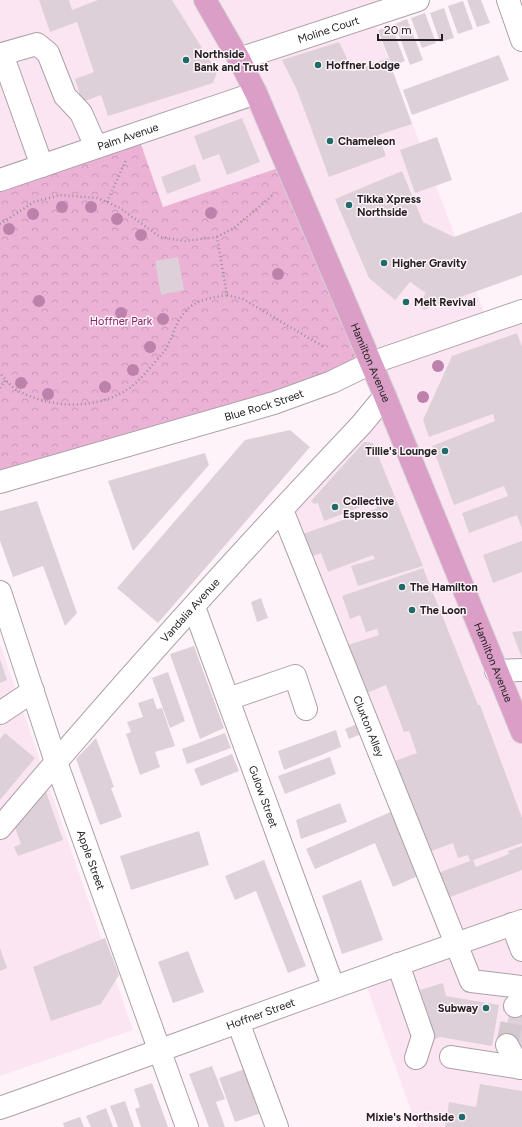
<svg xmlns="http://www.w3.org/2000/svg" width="522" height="1127" font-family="Figtree,sans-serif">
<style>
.built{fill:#fbe5f2}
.park{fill:url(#park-crowns)}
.building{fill:#ded0d8}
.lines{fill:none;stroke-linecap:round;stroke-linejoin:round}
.minor-tunnel{stroke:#d3c9ce;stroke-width:22;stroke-dasharray:22 11;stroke-linecap:butt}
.minor-casing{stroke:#ada0a7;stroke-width:24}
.major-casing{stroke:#d3d2d3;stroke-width:24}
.path{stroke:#999195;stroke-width:2.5;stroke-dasharray:1 3;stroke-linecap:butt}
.minor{stroke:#fff;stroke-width:22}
.major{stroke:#da9ec7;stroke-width:22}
.tree{fill:#bc82ab}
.poi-dot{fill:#1f6b68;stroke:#fef3f9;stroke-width:1.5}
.labels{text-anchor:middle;stroke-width:3;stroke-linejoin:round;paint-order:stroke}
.street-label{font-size:11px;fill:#252023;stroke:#fef3f9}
.poi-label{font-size:11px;font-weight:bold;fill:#252023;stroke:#fef3f9;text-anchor:start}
.park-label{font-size:11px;fill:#86266b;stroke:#fef3f9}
</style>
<defs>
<pattern id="park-crowns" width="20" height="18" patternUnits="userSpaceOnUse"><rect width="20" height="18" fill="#ecb2d6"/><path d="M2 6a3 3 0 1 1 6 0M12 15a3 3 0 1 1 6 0" fill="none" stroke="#ca99b7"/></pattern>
</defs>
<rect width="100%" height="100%" fill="#fef3f9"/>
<path class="built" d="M0,0h388l-18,16 7,14 111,293 34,-12v816h-105l-54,-151 94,-32 -175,-434 102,-114 -98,-230 -123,41 -26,-73 -137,46z
M0,644l133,386 -133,46z"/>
<path class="park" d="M137,133l26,74 124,-42 84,198 -371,119v-302z"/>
<path class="building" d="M39,0h30l3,10 26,-10h74l45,72 -4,11 -105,33 -7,-21 -19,7 -7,-23 19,-7 -17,-50 -27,10z
M467,0h14l9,23 -13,4z
M463,1l10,28 -15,5 -10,-28z
M444,8l10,30 -14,4 -10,-29z
M425,13l11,30 -14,5 -11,-30z
M407,19l16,41 -13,5 -15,-41z
M391,25l14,36 -13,5 -14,-36z
M339,42l14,29 35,-13 24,66 -34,11 8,21 -57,21 -32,-87 -15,-30z
M499,55l10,25 -97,35 -9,-25z
M242,118l18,44 -33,13 -8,-21 -16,6 -9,-24z
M437,137l15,43 -37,13 -15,-43z
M195,164l6,17 -34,13 -6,-17z
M402,171l21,51 31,15 68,-25v63l-98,35 -6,-6 8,-11 -16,-11 -15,18 -26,-22 -34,-79z
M178,257l6,33 -23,5 -6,-34z
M517,333l5,14v182l-5,-14 -48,18 -7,-20 46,-17 -4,-10 -50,19 -22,-59 63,-25 -2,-7 -64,23 -6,-17 29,-64z
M290,430l20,17 -152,176 -41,-35 128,-148z
M364,442l9,1 50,123 -65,20 -7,-20 24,-7 -2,-4 -45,17 -7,-19 -16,6 -8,-23 80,-28 -3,-6 -50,19 -6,-18 -4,1 -3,-3z
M205,453l4,12 -76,86 -25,-70z
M37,501l40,112 -12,13 -22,-60 -30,11 -13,-36v-30z
M522,541v31l-29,11 -10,-28z
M423,568l55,137h2l42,113v25l-49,17 3,7 33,-13 -1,-3 14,-5v24l-77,29 -10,-25 35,-13 -2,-6 -10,3 -5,-15 -27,10 -14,-47 -17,-45 22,-8 -8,-22 -5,1 -18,-47 -19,8 -19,-48 31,-10 -2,-6 -11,3 -6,-17 -10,4 -8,-23z
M261,598l7,20 -11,4 -6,-20z
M522,631v27l-10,-26z
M194,646l30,82 -24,11 -30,-85z
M0,659l7,21 -7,3z
M168,672l17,49 -15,7 -18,-50z
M153,698l4,11 5,-1 13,38 -20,6 5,15 -20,8 -14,-41 5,-2 -4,-10 16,-5 -5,-14z
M360,723l4,10 -15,6 -4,-10z
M336,730l5,17 -57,23 -6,-19z
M5,733l30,25 -35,42v-61z
M225,733l6,15 -44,16 -5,-15z
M96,738l18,49 -3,1 11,29 -22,8 -24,-66z
M232,754l7,17 -38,15 -7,-17z
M330,757l6,17 -51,20 -7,-18z
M45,789l18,51 -45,16 -4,-9 7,-3 -7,-19z
M340,803l7,19 -46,17 -5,-19z
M395,810l27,64 -29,13 -18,-44 -60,26 -9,-20z
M199,831l10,34 -78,25 -11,-34z
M264,860l42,106 -18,7 -32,-82 -21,9 -10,-24z
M361,880l22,60 -41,14 -20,-58z
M105,938l14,37 -18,29 -50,17 -18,-54z
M0,948l7,20 -7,3z
M188,951l16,41 -31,11 -15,-41z
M443,983l3,13 53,9 -7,41 -52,-9 -5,2 -15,-49z
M511,1005l11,2v41l-19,-4z
M212,1066l13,33 -9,3 9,25h-16l-20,-53z
M248,1068l16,44 -29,10 -16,-44z
M152,1083l16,44h-27l-6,-18 5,-2 -6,-18z
M480,1084l42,7v36h-77l4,-25 27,5z
M125,1101l9,26h-16l-8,-21z
M106,1108l7,19h-22l-5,-11z
M80,1117l4,10h-20l-1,-4z"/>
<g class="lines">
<path class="minor-tunnel" d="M507,1045l8,-39"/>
<defs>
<g id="minor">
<path d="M508,0l14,40"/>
<path d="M0,54h2l40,112"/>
<path d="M2,54l35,-10 11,9 17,43 16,17 15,34"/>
<path id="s1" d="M239,59l179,-59"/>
<path id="s2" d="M0,180l256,-87"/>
<path id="s3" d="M0,482l274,-79 58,-21 39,-19 151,-52"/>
<path id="s4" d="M282,510l189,471 51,6"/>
<path id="s5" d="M0,592l56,170 131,365"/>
<path id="s6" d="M194,607l139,379"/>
<path d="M496,671l26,-1"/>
<path d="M228,699l67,-23 11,33"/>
<path d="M0,713l33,-22"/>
<path id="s7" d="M0,828c116,-138 237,-272 361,-403l24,-29"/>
<path d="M512,924l10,26"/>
<path d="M398,964l25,72 -7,22"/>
<path d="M515,1006l7,-6"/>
<path d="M238,1022l39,105"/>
<path d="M507,1045l13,23 2,-8"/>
<path d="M451,1057l71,11"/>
<path id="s8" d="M0,1108c174,-62 347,-127 522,-187"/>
</g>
<g id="major">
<path id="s9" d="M205,0l34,59 17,34 129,303 137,336"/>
</g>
</defs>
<use href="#minor" class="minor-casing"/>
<use href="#major" class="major-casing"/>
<path class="path" d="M107,202l19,-42
M0,224l34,-22 26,-7 37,3 10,4 13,6 40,29 25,4 32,-4 10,58c-11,2 -28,4 -37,12 -18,16 -16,33 -28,47 -9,10 -23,28 -34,35 -32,21 -77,20 -111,1 -6,-3 -12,-11 -17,-17
M217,237l17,-9 40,-34
M227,295l16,4 81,48
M0,388l6,-8"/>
<use href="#minor" class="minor"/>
<use href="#major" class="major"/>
</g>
<g class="tree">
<circle cx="62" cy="207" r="6"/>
<circle cx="91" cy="207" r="6"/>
<circle cx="211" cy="213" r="6"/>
<circle cx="33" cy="214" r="6"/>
<circle cx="117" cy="219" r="6"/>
<circle cx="9" cy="229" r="6"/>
<circle cx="141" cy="235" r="6"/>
<circle cx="278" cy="274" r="6"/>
<circle cx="39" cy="301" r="6"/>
<circle cx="121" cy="313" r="6"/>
<circle cx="163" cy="319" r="6"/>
<circle cx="150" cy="347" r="6"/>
<circle cx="438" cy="366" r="6"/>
<circle cx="133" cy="370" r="6"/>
<circle cx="21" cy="383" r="6"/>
<circle cx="105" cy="387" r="6"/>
<circle cx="48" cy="394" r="6"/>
<circle cx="423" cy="397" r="6"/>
</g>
<g class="poi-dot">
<circle cx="186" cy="60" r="4"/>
<circle cx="318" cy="65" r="4"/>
<circle cx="330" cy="141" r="4"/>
<circle cx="349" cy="205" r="4"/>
<circle cx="384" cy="263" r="4"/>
<circle cx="406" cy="302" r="4"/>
<circle cx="445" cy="451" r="4"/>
<circle cx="335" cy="507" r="4"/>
<circle cx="402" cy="587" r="4"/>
<circle cx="412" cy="610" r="4"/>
<circle cx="486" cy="1008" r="4"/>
<circle cx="462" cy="1117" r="4"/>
</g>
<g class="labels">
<g class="street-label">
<text dy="4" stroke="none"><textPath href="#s1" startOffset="94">Moline Court</textPath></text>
<text dy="4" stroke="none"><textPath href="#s2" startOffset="135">Palm Avenue</textPath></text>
<text dy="4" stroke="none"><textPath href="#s9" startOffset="399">Hamilton Avenue</textPath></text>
<text dy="4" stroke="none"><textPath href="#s3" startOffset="275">Blue Rock Street</textPath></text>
<text dy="4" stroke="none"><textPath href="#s7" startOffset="289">Vandalia Avenue</textPath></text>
<text dy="4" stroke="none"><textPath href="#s9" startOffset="723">Hamilton Avenue</textPath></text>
<text dy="4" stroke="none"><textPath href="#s4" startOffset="233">Cluxton Alley</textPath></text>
<text dy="4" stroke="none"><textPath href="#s6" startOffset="202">Gulow Street</textPath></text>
<text dy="4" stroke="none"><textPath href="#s5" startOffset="283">Apple Street</textPath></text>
<text dy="4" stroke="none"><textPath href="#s8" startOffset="277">Hoffner Street</textPath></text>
</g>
<g class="poi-label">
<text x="194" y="58">Northside<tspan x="194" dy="13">Bank and Trust</tspan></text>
<text x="326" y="69">Hoffner Lodge</text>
<text x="338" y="145">Chameleon</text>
<text x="357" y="203">Tikka Xpress<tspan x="357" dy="13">Northside</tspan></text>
<text x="392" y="267">Higher Gravity</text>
<text x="414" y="306">Melt Revival</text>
<text x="437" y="455" text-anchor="end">Tillie's Lounge</text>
<text x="343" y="505">Collective<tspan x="343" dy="13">Espresso</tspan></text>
<text x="410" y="591">The Hamilton</text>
<text x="420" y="614">The Loon</text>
<text x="478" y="1012" text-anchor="end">Subway</text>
<text x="454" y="1121" text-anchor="end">Mixie's Northside</text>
</g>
<g class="park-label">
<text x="121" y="325">Hoffner Park</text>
</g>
</g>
<path d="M378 34v6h64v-6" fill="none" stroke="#252023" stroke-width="2"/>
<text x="384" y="34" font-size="12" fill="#252023" stroke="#fef3f9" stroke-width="3" paint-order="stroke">20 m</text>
</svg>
